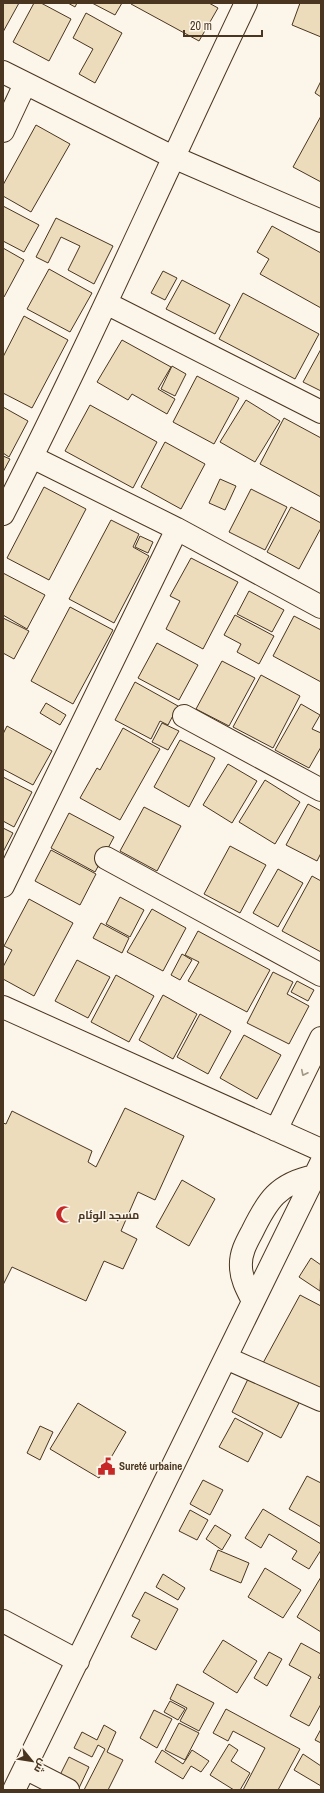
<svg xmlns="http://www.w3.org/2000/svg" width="324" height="1793" font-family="'Archivo Narrow',Cairo,sans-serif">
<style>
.building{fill:#ecdcbc;stroke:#4a3520}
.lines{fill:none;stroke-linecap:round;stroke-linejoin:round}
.minor-casing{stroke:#4a3520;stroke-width:24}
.minor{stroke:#fbf6e9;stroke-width:22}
.oneway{stroke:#a29684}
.labels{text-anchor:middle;stroke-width:3;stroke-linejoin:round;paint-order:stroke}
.poi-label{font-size:11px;font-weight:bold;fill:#4a3520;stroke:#fbf6e9;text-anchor:start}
</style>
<rect width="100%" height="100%" fill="#fbf6e9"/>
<path class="building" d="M3,3h16l-16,29z
M34,3h7l30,16 -22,42 -36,-19z
M68,3h9l-2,4z
M92,3h30l-7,12z
M132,3h77l9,5 -19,33 -68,-37z
M300,3h21v34l-29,-12z
M86,13l36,20 -27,50 -16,-9 14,-25 -20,-11z
M321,81v16l-6,-4z
M321,116v66l-28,-15z
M36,125l34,19 -39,68 -28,-16v-11z
M3,206l36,19 -15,27 -21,-11z
M56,218l57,28 -19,38 -26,-14 12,-24 -19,-9 -13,26 -12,-6z
M272,226l49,27v55l-61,-34 9,-15 -12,-7z
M3,248l21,12 -20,37h-1z
M49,269l43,24 -22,39 -43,-23z
M163,271l14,7 -12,22 -14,-7z
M182,280l48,25 -15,29 -49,-25z
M243,293l76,41 -24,45 -76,-40z
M24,316l44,24 -36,68 -29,-15v-36z
M122,340l49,27 -13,22 17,10 -8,15 -35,-20 -4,6 -31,-18z
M321,349v42l-18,-9z
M172,366l14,8 -11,22 -14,-7z
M197,376l42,22 -25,46 -41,-22z
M246,400l34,21 -25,41 -35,-20z
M90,405l67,37 -24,46 -68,-37z
M3,407l25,14 -19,36 -6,-4z
M284,418l37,20v59l-61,-33z
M165,442l40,22 -24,45 -40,-22z
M3,456l7,3 -7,13z
M220,479l16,7 -11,24 -16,-7z
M44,487l42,22 -37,71 -42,-22z
M251,489l36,18 -22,43 -36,-18z
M291,507l30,16v5l-22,41 -32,-17z
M111,520l28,14 -6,13 16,9 -35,67 -45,-24z
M140,536l13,6 -5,11 -13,-6z
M191,558l47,24 -35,67 -37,-20 14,-28 -10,-5z
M3,573l42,22 -18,34 -24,-14z
M249,591l35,19 -12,22 -35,-18z
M70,607l43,23 -40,74 -42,-23z
M235,615l39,21 -15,28 -22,-12 4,-8 -17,-9z
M294,616l27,14v52l-48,-26z
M3,618l26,13 -15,28 -11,-6z
M157,643l41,22 -19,35 -41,-22z
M222,661l33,17 -26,48 -33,-17z
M261,675l39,21 -27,52 -40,-21z
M135,682l43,24 -10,19 -8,-4 -9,18 -36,-19z
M46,703l20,12 -6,10 -20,-12z
M301,704l19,11 -8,14 9,4v14l-12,21 -34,-18z
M162,723l17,8 -11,19 -16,-8z
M7,726l45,25 -19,34 -30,-16v-35z
M123,728l37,21 -40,71 -40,-22 17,-30 3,2z
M180,740l35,18 -26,49 -35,-20z
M228,764l29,17 -25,42 -29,-18z
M3,777l29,15 -18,35 -11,-6z
M265,780l35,22 -25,42 -36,-22z
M308,804l13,7v42l-4,8 -31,-16z
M144,807l37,19 -24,45 -37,-20z
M69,813l45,24 -19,35 -44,-24z
M3,828l10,5 -10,19z
M230,846l36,19 -26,48 -36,-19z
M51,850l45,24 -16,31 -45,-24z
M278,869l25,14 -25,44 -25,-14z
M312,876l9,5v71l-39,-21z
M120,897l24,13 -14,27 -24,-13z
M29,899l44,24 -39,73 -31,-17v-12l9,-17 -8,-4z
M152,909l34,19 -23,43 -36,-19z
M101,923l28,15 -7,15 -29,-15z
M198,931l72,39 -23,42 -59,-31 11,-19 -14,-7z
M182,954l10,6 -12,20 -9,-5z
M77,960l33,17 -22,41 -33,-17z
M273,972l20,10 -6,12 22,12 -20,38 -42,-21z
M116,975l38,21 -25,46 -38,-20z
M297,981l17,9 -6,11 -17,-9z
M163,995l34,19 -24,45 -34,-19z
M200,1014l31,17 -23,43 -31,-17z
M244,1035l37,20 -24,44 -37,-21z
M125,1108l59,28 -29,64 -17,-8 -17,39 16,8 -14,30 -19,-8 -18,40 -74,-34 -9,18v-162l3,1 6,-13 80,40 -4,11 8,5z
M182,1180l33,19 -26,47 -33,-19z
M311,1258l10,7 -1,26 -21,-14z
M300,1295l21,11v83l-58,-26z
M249,1377l50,26 -18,35 -49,-26z
M78,1403l48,29 -27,46 -49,-29z
M235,1418l28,15 -15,29 -29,-15z
M40,1426l13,6 -13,28 -13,-7z
M307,1476l14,7v44l-32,-18z
M203,1480l20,10 -13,25 -20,-11z
M263,1509l58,35v6l-12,19 -17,-10 5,-8 -28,-17 -8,14 -16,-10z
M190,1510l18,10 -11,20 -18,-9z
M215,1525l16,10 -9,15 -16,-11z
M218,1550l31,13 -8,20 -31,-13z
M265,1568l36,22 -18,28 -35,-21z
M163,1574l22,14 -7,12 -22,-13z
M321,1577v55l-24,-15z
M145,1592l33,17 -22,41 -25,-13 9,-17 -8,-4z
M223,1640l34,21 -20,32 -34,-21z
M301,1643l20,11v18l-3,6 3,1v25l-12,22 -19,-10 21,-39 -22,-12z
M269,1652l13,7 -15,27 -13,-8z
M177,1684l37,19 -15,28 -19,-10 7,-13 -17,-9z
M170,1701l15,8 -7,11 -14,-8z
M226,1709l74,40 -22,41h-35l22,-42 -32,-17 -5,10 -15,-8z
M154,1710l18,9 -15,29 -17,-10z
M179,1723l20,10 -14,27 -20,-10z
M104,1725l12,7 -9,20 16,8 -15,30h-24l21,-41 -7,-4 -6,12 -18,-9 8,-16 15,8z
M321,1729v14l-6,-3z
M229,1744l9,6 -7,11 19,12 -10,17h-6l-24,-15z
M162,1750l21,14 9,-14 17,11 -8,11 -10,-6 -8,13 -28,-17z
M303,1754l18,12v20l-27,-16z
M69,1757l20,10 -10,21 -20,-11z"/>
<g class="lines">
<defs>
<path id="minor" d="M3,72l170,85 148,64
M3,131l22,-47
M106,303l215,109
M32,457l145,72 144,78
M3,514c86,-168 162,-341 243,-511
M184,716l137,74
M106,858l215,117
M3,886l174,-357
M3,1007l318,143
M276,1130l45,-92
M253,1301c-5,-10 -12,-22 -12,-34 -1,-13 5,-24 11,-35 15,-31 26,-49 63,-56
M226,1358l95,42
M3,1621l75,40
M25,1768l43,22
M14,1790l307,-627"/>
</defs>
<use href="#minor" class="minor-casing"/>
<use href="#minor" class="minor"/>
</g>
<defs><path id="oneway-chevron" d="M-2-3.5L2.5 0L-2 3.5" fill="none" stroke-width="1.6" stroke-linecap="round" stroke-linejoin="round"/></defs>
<use class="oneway" href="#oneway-chevron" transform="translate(304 1073) rotate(116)"/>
<defs>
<symbol id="mosque-bare" viewBox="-9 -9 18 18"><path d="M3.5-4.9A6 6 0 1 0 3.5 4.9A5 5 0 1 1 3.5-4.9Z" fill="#c62828" stroke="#fbf6e9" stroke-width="2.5" paint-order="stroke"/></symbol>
<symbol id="civic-bare" viewBox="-9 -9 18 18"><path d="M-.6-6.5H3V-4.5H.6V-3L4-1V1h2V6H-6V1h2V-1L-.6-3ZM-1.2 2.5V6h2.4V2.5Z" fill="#c62828" stroke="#fbf6e9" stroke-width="2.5" paint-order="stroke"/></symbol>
</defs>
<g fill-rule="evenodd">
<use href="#mosque-bare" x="52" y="1202" width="25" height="25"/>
<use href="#civic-bare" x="94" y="1454" width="25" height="25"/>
</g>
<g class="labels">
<g class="poi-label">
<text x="78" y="1219">مسجد الوئام</text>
<text x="119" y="1470">Sureté urbaine</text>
</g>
</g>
<rect width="324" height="1793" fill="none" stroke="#4a3520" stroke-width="8"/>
<g transform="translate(32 1761) rotate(120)" stroke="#fbf6e9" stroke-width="3" paint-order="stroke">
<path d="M0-3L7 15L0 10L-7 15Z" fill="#4a3520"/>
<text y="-6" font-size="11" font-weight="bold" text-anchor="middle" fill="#4a3520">ش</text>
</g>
<path d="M184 30v6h78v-6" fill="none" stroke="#4a3520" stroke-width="2"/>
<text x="190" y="30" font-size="12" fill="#4a3520" stroke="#fbf6e9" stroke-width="3" paint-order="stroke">20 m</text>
</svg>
